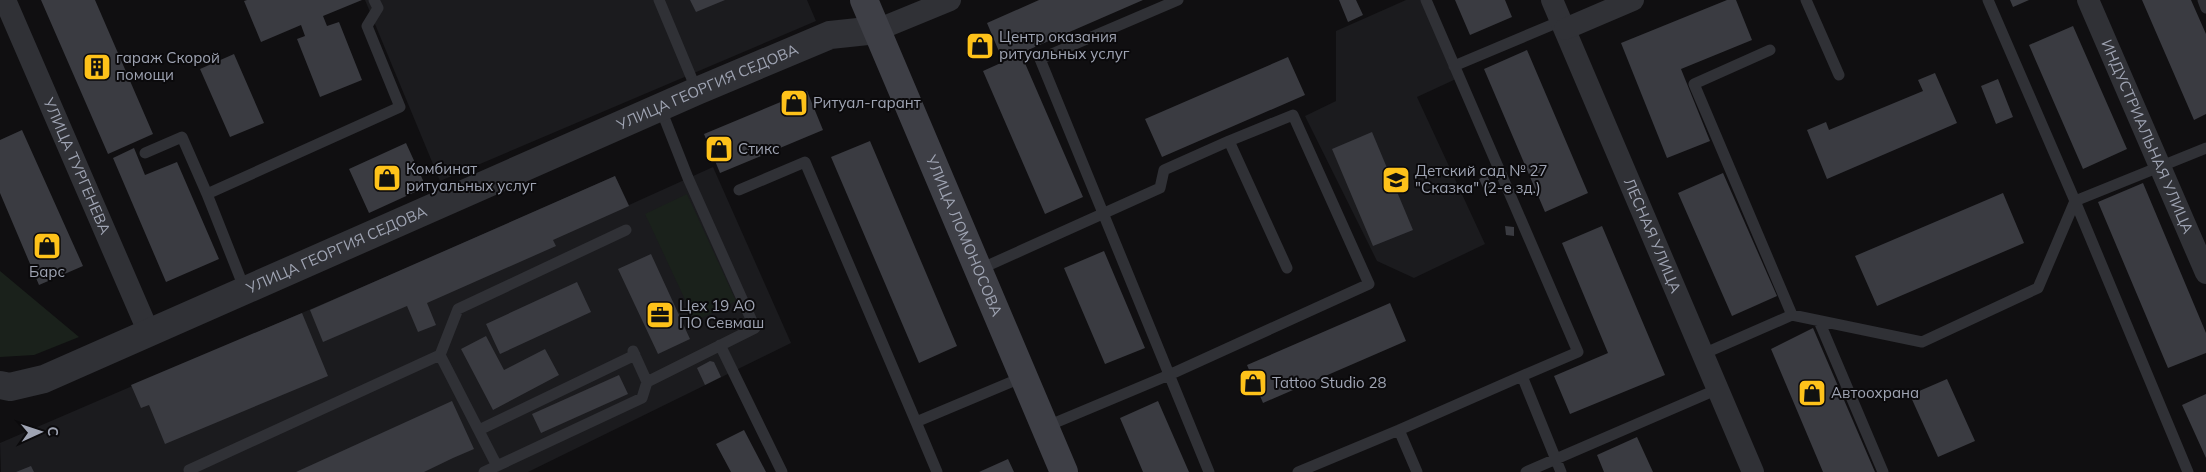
<svg xmlns="http://www.w3.org/2000/svg" width="2206" height="472" font-family="Mulish,sans-serif">
<style>
.built{fill:#1b1b1e}
.green{fill:#1a211b}
.building{fill:#3a3b41}
.lines{fill:none;stroke-linecap:round;stroke-linejoin:round}
.service{stroke:#303136;stroke-width:11}
.minor{stroke:#303136;stroke-width:22}
.tertiary{stroke:#303136;stroke-width:28}
.secondary{stroke:#3e3f46;stroke-width:28}
.labels{text-anchor:middle;stroke-width:4;stroke-linejoin:round;paint-order:stroke}
.poi-label{font-size:15px;fill:#9fa4b3;stroke:#0b0a0c;text-anchor:start}
.street-label{font-size:15px;fill:#9fa4b3;stroke:#0b0a0c}
</style>
<rect width="100%" height="100%" fill="#100f11"/>
<path class="built" d="M365,0h442l9,21 -376,160z
M1406,0h15l35,79 -39,18 68,147 -71,34 -37,-17 -72,-145 31,-15v-70z
M713,167l78,176 -263,129h-527l-1,-29 411,-177 204,-90 14,29z"/>
<path class="green" d="M687,194l49,107 -41,20 -50,-107z
M0,271l79,66 -45,18 -34,2z"/>
<path class="building" d="M41,0h54l58,134 -45,20z
M247,0h115l-39,16 4,10 12,-4 23,58 -42,17 -23,-58 8,-3 -4,-11 -40,17 -17,-41z
M690,0h35l-29,12z
M1039,0h104l-140,61 -16,-38z
M1339,0h17l7,15 -15,7z
M1455,0h50l7,17 -42,18z
M1727,0h9l16,40 -71,29 29,72 -43,17 -46,-115z
M2010,0h19l-16,7z
M2142,0h49l15,34v80l-12,6z
M2073,26l54,123 -44,20 -54,-124z
M1527,50l61,143 -43,19 -61,-143z
M234,54l30,69 -34,14 -30,-68z
M1021,54l62,143 -38,17 -62,-143z
M1288,57l17,38 -143,62 -17,-38z
M1935,73l22,50 -130,56 -20,-49 19,-8 3,8 94,-39 -5,-11z
M1998,79l15,38 -17,7 -15,-38z
M807,91l16,39 -103,43 -16,-39z
M22,130l61,136 -44,19 -39,-92v-53z
M1372,132l41,98 -40,16 -41,-97z
M870,141l87,205 -38,17 -88,-206z
M406,143l20,44 -57,26 -20,-44z
M134,148l11,27 32,-13 42,97 -53,23 -53,-124z
M1723,173l54,123 -45,20 -54,-123z
M1487,175l5,11 -8,4 -5,-11z
M615,176l14,30 -76,34 3,6 -129,57 9,22 -18,7 -11,-26 -84,36 -13,-32z
M2143,183l63,150v20l-38,15 -70,-166z
M2003,193l21,50 -147,63 -22,-50z
M1505,226l9,1v9l-8,-1z
M1602,226l63,149 -95,39 -16,-38 54,-23 -46,-110z
M1104,251l41,97 -40,16 -41,-96z
M651,254l39,85 -32,15 -40,-85z
M577,282l14,30 -91,42 -14,-30z
M1390,303l16,38 -143,62 -16,-38z
M302,313l26,63 -163,68 -16,-39 -8,3 -10,-23z
M1813,328l62,144h-52l-52,-123z
M486,336l18,34 41,-21 14,26 -66,35 -32,-61z
M710,361l4,1 7,15 -16,8 -8,-17z
M619,375l9,19 -87,39 -9,-19z
M1947,379l28,62 -37,16 -28,-62z
M2206,394v64l-24,-53z
M452,401l22,48 -21,9 -29,14h-128z
M1158,401l31,71h-46l-23,-54z
M744,430l22,42h-35l-15,-28z
M1637,437l16,35h-49l-7,-17z
M1008,459l6,13h-35z
M31,466l3,6h-18z"/>
<g class="lines">
<path class="service" d="M659,0l38,91
M1178,0l-138,59 169,413
M1426,0l152,352 -56,24 39,96
M1806,0l33,75
M1988,0l87,201 113,271
M2203,0l3,8
M1770,50l-76,34 98,231 130,27 116,-54 37,-87 131,-53
M1454,66l107,-45
M145,153l37,-16 25,57
M739,190l66,-28 111,260
M978,270l182,-82 4,-18 65,-29 58,127
M245,290l-38,-96 193,-87 -33,-81 11,-18 -4,-8
M1819,321l64,151
M720,345l62,127
M633,351l14,31
M1703,354l89,-39
M440,355l57,111
M1045,427l124,-52 200,-91 -76,-169 -64,26
M479,430l156,-75
M1399,430l123,-54
M190,472l-1,-2 251,-115 18,-46 168,-79
M484,472l158,-74 5,-16 108,-54 -67,-150 -28,-71
M937,472l-21,-50 107,-45
M1298,472l101,-42 18,42
M1526,472l192,-83"/>
<g class="minor">
<path id="s1" d="M5,0l144,333"/>
<path id="s2" d="M1552,0l201,472"/>
<path id="s3" d="M2088,0l118,273"/>
<path d="M1565,29l68,-29"/>
<path d="M877,30l73,-30"/>
</g>
<path class="tertiary" id="s4" d="M0,385l10,2 34,-8 653,-288 133,-56 47,-5"/>
<path class="secondary" id="s5" d="M864,0l200,472"/>
</g>
<defs>
<symbol id="shop-square" viewBox="-11 -11 22 22"><rect x="-9" y="-9" width="18" height="18" rx="4" fill="#fec21a" stroke="#0b0a0c"/><path d="M-5-2.5h2.3a2.7 3.5 0 0 1 5.4 0H5L5.5 6h-11ZM-1.5-2.5h3a1.5 2.3 0 0 0-3 0Z" fill="#111"/></symbol>
<symbol id="building-square" viewBox="-11 -11 22 22"><rect x="-9" y="-9" width="18" height="18" rx="4" fill="#fec21a" stroke="#0b0a0c"/><path d="M-4-6H4V6H1V3H-1V6H-4ZM-2.5-4.3h1.7v1.8h-1.7ZM.8-4.3h1.7v1.8H.8ZM-2.5-1h1.7V.8h-1.7ZM.8-1h1.7V.8H.8Z" fill="#111"/></symbol>
<symbol id="school-square" viewBox="-11 -11 22 22"><rect x="-9" y="-9" width="18" height="18" rx="4" fill="#fec21a" stroke="#0b0a0c"/><path d="M0-5L7-2L0 1L-7-2ZM-4 1L0 2.5L4 1V4Q0 6-4 4Z" fill="#111"/></symbol>
<symbol id="office-square" viewBox="-11 -11 22 22"><rect x="-9" y="-9" width="18" height="18" rx="4" fill="#fec21a" stroke="#0b0a0c"/><path d="M-6-3h4V-5.5h4V-3h4V5H-6ZM-1-4.5V-3h2v-1.5ZM-6 0V1H6V0Z" fill="#111"/></symbol>
</defs>
<g fill-rule="evenodd">
<use href="#shop-square" x="964" y="30" width="32" height="32"/>
<use href="#building-square" x="81" y="51" width="32" height="32"/>
<use href="#shop-square" x="778" y="87" width="32" height="32"/>
<use href="#shop-square" x="703" y="133" width="32" height="32"/>
<use href="#shop-square" x="371" y="162" width="32" height="32"/>
<use href="#school-square" x="1380" y="164" width="32" height="32"/>
<use href="#shop-square" x="31" y="230" width="32" height="32"/>
<use href="#office-square" x="644" y="299" width="32" height="32"/>
<use href="#shop-square" x="1237" y="367" width="32" height="32"/>
<use href="#shop-square" x="1796" y="377" width="32" height="32"/>
</g>
<g class="labels">
<g class="poi-label">
<text x="999" y="42">Центр оказания<tspan x="999" dy="17">ритуальных услуг</tspan></text>
<text x="116" y="63">гараж Скорой<tspan x="116" dy="17">помощи</tspan></text>
<text x="813" y="108">Ритуал-гарант</text>
<text x="738" y="154">Стикс</text>
<text x="406" y="174">Комбинат<tspan x="406" dy="17">ритуальных услуг</tspan></text>
<text x="1415" y="176">Детский сад № 27<tspan x="1415" dy="17">"Сказка" (2-е зд.)</tspan></text>
<text x="47" y="277" text-anchor="middle">Барс</text>
<text x="679" y="311">Цех 19 АО<tspan x="679" dy="17">ПО Севмаш</tspan></text>
<text x="1272" y="388">Tattoo Studio 28</text>
<text x="1831" y="398">Автоохрана</text>
</g>
<g class="street-label">
<text dy="5" stroke="none"><textPath href="#s4" startOffset="770">УЛИЦА ГЕОРГИЯ СЕДОВА</textPath></text>
<text dy="5" stroke="none"><textPath href="#s3" startOffset="149">ИНДУСТРИАЛЬНАЯ УЛИЦА</textPath></text>
<text dy="5" stroke="none"><textPath href="#s1" startOffset="181">УЛИЦА ТУРГЕНЕВА</textPath></text>
<text dy="5" stroke="none"><textPath href="#s5" startOffset="256">УЛИЦА ЛОМОНОСОВА</textPath></text>
<text dy="5" stroke="none"><textPath href="#s2" startOffset="256">ЛЕСНАЯ УЛИЦА</textPath></text>
<text dy="5" stroke="none"><textPath href="#s4" startOffset="365">УЛИЦА ГЕОРГИЯ СЕДОВА</textPath></text>
</g>
</g>
<g transform="translate(40 432) rotate(87)" stroke="#0b0a0c" stroke-width="4" paint-order="stroke">
<path d="M0-4L9 19L0 12L-9 19Z" fill="#9fa4b3"/>
<text y="-8" font-size="14" font-weight="bold" text-anchor="middle" fill="#9fa4b3">С</text>
</g>
</svg>
